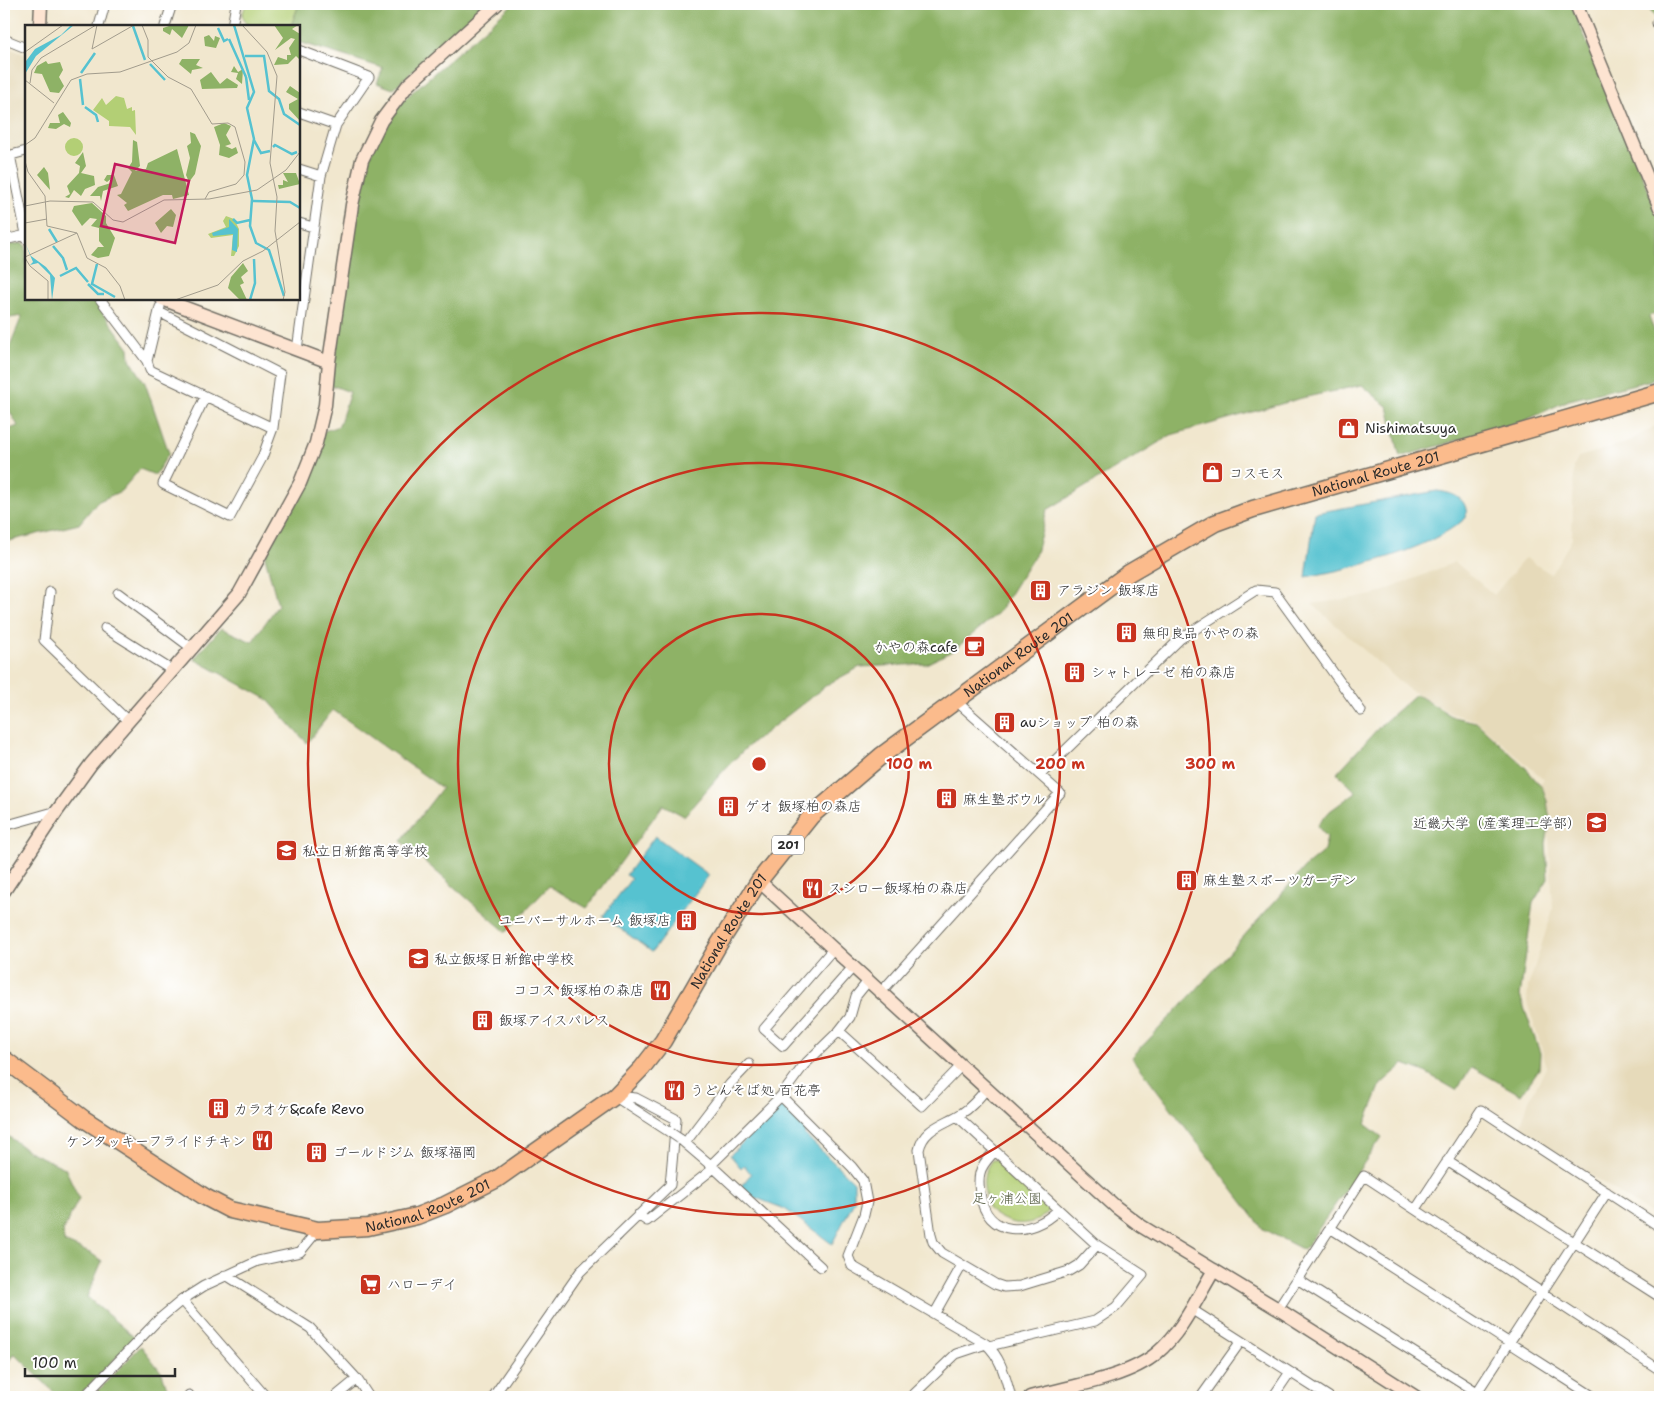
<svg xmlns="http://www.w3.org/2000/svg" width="1664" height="1401" font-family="'Shantell Sans','Klee One',sans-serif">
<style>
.built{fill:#e6daba}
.green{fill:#b3cf75;stroke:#6f7d50}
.forest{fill:#8eb266;stroke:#5c6e48}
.water{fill:#56c2d0;stroke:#40767e}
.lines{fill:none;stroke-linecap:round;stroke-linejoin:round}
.street-casing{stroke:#706d64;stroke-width:11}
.secondary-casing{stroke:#706d64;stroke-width:15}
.highway-casing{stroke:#706d64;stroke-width:19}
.street{stroke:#fff;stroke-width:9}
.secondary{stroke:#fde4d1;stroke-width:12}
.highway{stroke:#fbbb8c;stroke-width:16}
.street-bridge-casing{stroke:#706d64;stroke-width:11;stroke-linecap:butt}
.street-bridge{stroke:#fff;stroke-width:9}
.ring{fill:none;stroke:#c8321e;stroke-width:2.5}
.labels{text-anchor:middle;stroke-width:4;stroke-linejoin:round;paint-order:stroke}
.shield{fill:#fff;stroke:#6b6b6b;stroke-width:1}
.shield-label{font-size:12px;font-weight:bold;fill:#2b2b2b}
.poi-label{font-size:14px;fill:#2b2b2b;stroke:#fff;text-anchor:start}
.street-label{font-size:14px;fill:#2b2b2b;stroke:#fff}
.park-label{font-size:14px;fill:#545c41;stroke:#fff}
.inset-river{fill:none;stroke:#56c2d0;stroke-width:2.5}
.inset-road{fill:none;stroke:#a29c8d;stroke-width:1}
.view{fill:#c2185b;fill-opacity:0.15;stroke:#c2185b;stroke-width:2.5}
.inset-edge{fill:none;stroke:#2b2b2b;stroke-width:2.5}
.centre{fill:#c8321e;stroke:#fff;stroke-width:2.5}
.ring-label{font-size:15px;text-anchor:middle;font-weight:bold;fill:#c8321e;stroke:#fff;stroke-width:4;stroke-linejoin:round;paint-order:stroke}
</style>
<rect width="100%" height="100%" fill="#fff"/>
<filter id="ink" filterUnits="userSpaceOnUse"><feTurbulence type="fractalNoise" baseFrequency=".02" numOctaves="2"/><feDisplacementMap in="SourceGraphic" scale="10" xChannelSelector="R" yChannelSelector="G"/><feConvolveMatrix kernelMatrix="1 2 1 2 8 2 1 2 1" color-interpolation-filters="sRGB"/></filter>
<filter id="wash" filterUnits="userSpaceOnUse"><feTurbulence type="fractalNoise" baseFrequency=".0096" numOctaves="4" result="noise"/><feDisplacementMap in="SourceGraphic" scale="20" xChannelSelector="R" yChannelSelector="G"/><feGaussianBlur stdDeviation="1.12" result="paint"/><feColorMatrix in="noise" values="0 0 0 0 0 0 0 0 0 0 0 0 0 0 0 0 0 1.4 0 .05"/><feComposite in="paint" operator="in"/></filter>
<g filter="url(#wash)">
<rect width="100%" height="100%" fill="#f1e7ce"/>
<path class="built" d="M4,46l22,9v91l-22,5z
M1660,423v797l-140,-91 8,-27 19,-36 -20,-64 1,-15 25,-78 -4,-72 -30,-28 25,-30 -69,-59 -23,-6 -44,-25 -96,-85 62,-9 81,-33 39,33 31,-37 26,16 21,-35 2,-72 4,-10 48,-14z"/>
<path class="green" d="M246,4h53l-8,22h-38l-7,-2 -4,-9z
M992,1160h5l52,46 -1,6c-18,18 -42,13 -59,-2 -5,-19 -10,-34 3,-50z"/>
<path class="forest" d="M299,4h187l-93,85 -16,-6 6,-15 -84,-26v-16h-8z
M513,4h1058l89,214v94l-11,4 11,31v31l-91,22 -45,21 -124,36 -12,-50 -26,-22 -60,13 -131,37 -124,75 -11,43 -38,60 -44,37 -28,14 -66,3 -32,17 -81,63 -23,23 -40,46 -21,-11 -76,103 -38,-22 -43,46 -105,-91 41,-53 -109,-78 -26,33 -40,-44 -73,-40 27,-31 31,14 26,-37 -13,-48 59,-126 15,-5 11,-34 -19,-7 30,-197 6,-25 16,-36 18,-25z
M1645,4h15v18l-2,-1z
M21,243l5,3v53h67l36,49 1,11 15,24 24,70 -14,22 -15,-6 -19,22 -24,11 -18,22 -75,18v-111l14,-5 -14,-25v-17l1,-26 17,-42 -18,3v-73z
M1416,694l37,23 23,5 49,45 18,22 4,12 3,20 -4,22 2,36 -15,24 -13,93 20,57 -1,16 -18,26 -49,-28 -16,23 -33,-19 -19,-7 -23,20 -16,40 17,13 -78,113 -41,-21 -131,-172 64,-67 111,-125 17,-14 3,-14 -10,-11 13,-15 26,-19 -19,-19 45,-49z
M4,1133l24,18 37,17 14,30 -16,33 1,11 28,12 10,7 -15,36 48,41 -57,59h-19l-45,-44 -10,16z
M141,1346l21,27 8,24h-78z"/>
<path class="water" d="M1437,491c16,2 32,7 29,27 -41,34 -109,49 -160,59l9,-64z
M655,836l54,39 -57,77 -49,-36 28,-37 -5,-4z
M782,1106l25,24 -3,4 50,48v19l-22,43 -47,-35 -34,-13 -10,-10 10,-12 -7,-9 -3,3 -11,-13 47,-47z"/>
</g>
<g filter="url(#ink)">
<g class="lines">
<defs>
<path id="street" d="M1660,22l-3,1 3,10
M99,26l6,-22
M165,26l7,-22
M232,26l4,-22
M4,39l22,9
M299,112l37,13
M10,155l16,79
M4,157l22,-6
M299,169l22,7
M299,223l14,4
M4,240l18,-4 4,3
M100,299l47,62 3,9 123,58
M159,312l121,62 -7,54 -11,30 -32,59 -67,-33 42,-87
M297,350l24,-174 15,-51 33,-48 -70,-27
M147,361l13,-54
M50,592l-6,48 85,82
M118,593l75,56
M105,628l68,43
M1040,775l140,-136 76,-49 19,2 86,119
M4,826l53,-15
M834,948l-70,81 19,17 71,-80
M882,991l178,-198 -104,-92
M839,1031l83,75 39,-40
M987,1088c-7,9 -15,19 -25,25 -17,11 -39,15 -43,37l12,85 2,7 9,11 53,31 9,3 16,-1 49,-15 10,-6 18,-20
M781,1096l71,71 11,14 4,21 -3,13 -16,41 4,10 134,78c16,15 19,33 25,53
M617,1098l54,35
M957,1116l140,129 46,30 -27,32 -21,14 -106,25
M680,1139l34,29 107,99
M685,1143l45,-59 19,-20
M995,1151c-6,7 -13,13 -15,22 -2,7 -1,13 0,20 6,45 51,44 78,17
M1447,1161l213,136
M711,1165l70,-69 23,-31 35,-34 11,-14 6,-21 13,-16
M1416,1209l65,-99 179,117
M638,1215l9,6 67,-53
M1330,1228l264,169
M226,1275l84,53 47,51 12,18
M1297,1279l188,118
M182,1300l84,97
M1191,1309l138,88
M1278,1309l86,-133 296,194
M935,1313l27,-48
M189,1395l1,2
M84,1397l74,-77 24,-20 22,-14 54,-25 42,-9 18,-22
M335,1397l22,-18
M493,1397l87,-125 90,-87 6,-66 -40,-21 -21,-2
M911,1397l45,-43 30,-10
M1201,1397l40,-56
M1273,1397l17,-25
M1474,1397l133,-205"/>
<path id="secondary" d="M1576,4l84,204
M40,26l1,-22
M162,299l167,63
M759,881l357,326 25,19 137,83 138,88
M4,891l53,-80 34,-47 148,-170 61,-111 16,-40 9,-38 4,-43 23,-157 10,-45 19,-39 27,-36 89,-81
M1030,1397c38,-10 98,-19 127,-44 25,-21 40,-55 57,-83"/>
<g id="highway">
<path id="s1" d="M4,1059l80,60 121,78 25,13 88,20 50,-3 49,-11 28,-11 52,-26 118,-83 27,-28 21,-27 56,-97 40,-63 52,-65 70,-60 248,-183 86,-50 38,-14 407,-117"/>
</g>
</defs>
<use href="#street" class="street-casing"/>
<use href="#secondary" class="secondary-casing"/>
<use href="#highway" class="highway-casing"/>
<use href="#street" class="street"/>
<use href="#secondary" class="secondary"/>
<use href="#highway" class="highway"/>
<defs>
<path id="street-bridge" d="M671,1133l9,6"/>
</defs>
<use href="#street-bridge" class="street-bridge-casing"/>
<use href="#street-bridge" class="street-bridge"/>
</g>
</g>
<g class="ring">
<circle cx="759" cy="764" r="150"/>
<circle cx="759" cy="764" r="301"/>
<circle cx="759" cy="764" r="451"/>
</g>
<defs>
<symbol id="shop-square" viewBox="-11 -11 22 22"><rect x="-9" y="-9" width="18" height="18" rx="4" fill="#c8321e" stroke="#fff"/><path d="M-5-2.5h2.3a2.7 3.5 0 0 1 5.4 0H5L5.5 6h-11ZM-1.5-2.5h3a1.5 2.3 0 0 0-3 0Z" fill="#fff"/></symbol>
<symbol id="building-square" viewBox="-11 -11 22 22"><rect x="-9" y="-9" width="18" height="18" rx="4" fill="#c8321e" stroke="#fff"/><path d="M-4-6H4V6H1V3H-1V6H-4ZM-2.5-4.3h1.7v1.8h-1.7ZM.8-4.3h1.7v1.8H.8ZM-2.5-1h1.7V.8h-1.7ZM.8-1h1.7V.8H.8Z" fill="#fff"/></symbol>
<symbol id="cafe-square" viewBox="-11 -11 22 22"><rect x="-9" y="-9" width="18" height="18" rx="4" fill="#c8321e" stroke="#fff"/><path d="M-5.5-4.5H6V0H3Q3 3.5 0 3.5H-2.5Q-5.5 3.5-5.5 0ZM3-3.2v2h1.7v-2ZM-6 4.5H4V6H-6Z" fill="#fff"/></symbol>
<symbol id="university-square" viewBox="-11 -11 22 22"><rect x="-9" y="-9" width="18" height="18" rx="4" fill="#c8321e" stroke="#fff"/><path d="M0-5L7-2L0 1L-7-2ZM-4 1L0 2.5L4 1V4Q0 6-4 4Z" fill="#fff"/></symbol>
<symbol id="school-square" viewBox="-11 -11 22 22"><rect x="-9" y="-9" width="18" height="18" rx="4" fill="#c8321e" stroke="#fff"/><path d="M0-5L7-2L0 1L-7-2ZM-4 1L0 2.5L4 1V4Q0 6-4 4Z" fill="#fff"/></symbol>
<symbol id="restaurant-square" viewBox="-11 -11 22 22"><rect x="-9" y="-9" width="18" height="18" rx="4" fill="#c8321e" stroke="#fff"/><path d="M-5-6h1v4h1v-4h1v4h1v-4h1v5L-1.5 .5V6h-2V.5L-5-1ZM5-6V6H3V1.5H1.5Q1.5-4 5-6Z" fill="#fff"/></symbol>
<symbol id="supermarket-square" viewBox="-11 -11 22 22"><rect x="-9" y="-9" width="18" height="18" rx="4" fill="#c8321e" stroke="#fff"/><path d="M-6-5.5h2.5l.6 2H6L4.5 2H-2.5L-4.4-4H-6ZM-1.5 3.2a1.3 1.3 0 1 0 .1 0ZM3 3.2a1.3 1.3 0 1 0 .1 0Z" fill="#fff"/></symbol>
</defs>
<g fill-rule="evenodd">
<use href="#shop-square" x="1336" y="416" width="25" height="25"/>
<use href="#shop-square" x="1200" y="460" width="25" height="25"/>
<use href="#building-square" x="1028" y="578" width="25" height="25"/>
<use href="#building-square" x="1114" y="620" width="25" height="25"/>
<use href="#cafe-square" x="962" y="634" width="25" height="25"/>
<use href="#building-square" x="1062" y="660" width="25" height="25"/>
<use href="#building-square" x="992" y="710" width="25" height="25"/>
<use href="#building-square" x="934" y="786" width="25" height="25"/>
<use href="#building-square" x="716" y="794" width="25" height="25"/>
<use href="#university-square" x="1584" y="810" width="25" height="25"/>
<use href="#school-square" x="274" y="838" width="25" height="25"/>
<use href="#building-square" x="1174" y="868" width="25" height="25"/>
<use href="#restaurant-square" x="800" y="876" width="25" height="25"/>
<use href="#building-square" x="674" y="908" width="25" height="25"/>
<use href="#school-square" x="406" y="946" width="25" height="25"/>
<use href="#restaurant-square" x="648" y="978" width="25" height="25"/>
<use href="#building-square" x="470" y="1008" width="25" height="25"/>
<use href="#restaurant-square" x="662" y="1078" width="25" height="25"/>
<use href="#building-square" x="206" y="1096" width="25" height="25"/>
<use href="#restaurant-square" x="250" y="1128" width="25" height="25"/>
<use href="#building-square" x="304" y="1140" width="25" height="25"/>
<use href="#supermarket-square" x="358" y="1272" width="25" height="25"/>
</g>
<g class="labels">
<rect class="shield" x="772" y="835.5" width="32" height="19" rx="4"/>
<g class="shield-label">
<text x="788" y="849">201</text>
</g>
<g class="poi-label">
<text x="1365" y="433">Nishimatsuya</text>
<text x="1229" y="478">コスモス</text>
<text x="1057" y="595">アラジン 飯塚店</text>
<text x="1142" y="638">無印良品 かやの森</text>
<text x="958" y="652" text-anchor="end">かやの森cafe</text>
<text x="1091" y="677">シャトレーゼ 柏の森店</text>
<text x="1020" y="727">auショップ 柏の森</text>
<text x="963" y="804">麻生塾ボウル</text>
<text x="745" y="811">ゲオ 飯塚柏の森店</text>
<text x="1581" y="828" text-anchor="end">近畿大学（産業理工学部）</text>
<text x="302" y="856">私立日新館高等学校</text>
<text x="1203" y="885">麻生塾スポーツガーデン</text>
<text x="828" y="893">スシロー飯塚柏の森店</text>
<text x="671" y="925" text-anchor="end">ユニバーサルホーム 飯塚店</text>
<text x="434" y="964">私立飯塚日新館中学校</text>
<text x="644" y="995" text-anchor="end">ココス 飯塚柏の森店</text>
<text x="499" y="1025">飯塚アイスパレス</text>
<text x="690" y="1095">うどんそば処 百花亭</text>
<text x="234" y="1114">カラオケ&amp;cafe Revo</text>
<text x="246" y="1146" text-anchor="end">ケンタッキーフライドチキン</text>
<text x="333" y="1157">ゴールドジム 飯塚福岡</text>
<text x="387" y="1289">ハローデイ</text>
</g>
<g class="street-label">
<text dy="5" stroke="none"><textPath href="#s1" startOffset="1706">National Route 201</textPath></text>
<text dy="5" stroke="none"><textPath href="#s1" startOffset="1301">National Route 201</textPath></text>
<text dy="5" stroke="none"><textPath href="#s1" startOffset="896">National Route 201</textPath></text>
<text dy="5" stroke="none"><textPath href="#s1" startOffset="476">National Route 201</textPath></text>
</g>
<g class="park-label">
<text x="1007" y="1203">足ヶ浦公園</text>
</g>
</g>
<g transform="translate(25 25)">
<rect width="275" height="275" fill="#f1e7ce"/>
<path d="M91,71l8,2 3,11 5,-2v4l3,-1 1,25 -6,-8 -21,-1v-5l-16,-11 9,-12 4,7zM40 122a9 9 0 1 1 18 0a9 9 0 1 1-18 0ZM201,191l8,3 5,10v17l-5,10h-3l2,-21 -22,3 -3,-4 18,-7 -3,-6z" fill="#b3cf75"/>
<path d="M249,0h24l-6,4 8,5v26l-4,-4 -8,8 -14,1 4,-8 9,3v-5h4l-2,-7 6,-9 -4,-1 -16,12 8,-12zM144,1v-1h20l-7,13 -10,-9 -2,6 -7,-4v-3zM184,10l5,6 1,-5 5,2 -4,10 -11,-2 -1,-9zM157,34h18l-4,6 7,3 -11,2 -1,4 -12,-10zM21,36l2,3 12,-2 3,8 -4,7 5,9 -5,7 -9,-1 -8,-18 -8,-1 3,-7zM209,41l4,6 5,-3 -1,15 -6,-5 2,-6 -7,-1zM186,47l9,12 7,-6 11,7 -1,3 -35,1 -2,-9zM265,61l10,7v28l-11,-12v-5l9,-5 -12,-7zM38,87l8,11 -1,4 -6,-3 -8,5 -8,-1 2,-5h10l-2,-8zM199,98l7,3 -5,9 5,9 -6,2 7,3 4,-2 2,6 -9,5 -10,-3 1,-10 -6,-18zM165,107l5,2 6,12 -6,28 -6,8 -3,-7 4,-17 -3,-12 4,-3zM108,115l4,2 3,24 -5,5 11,-2 2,-6 29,-14 12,46 -16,4 -1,-4h-9l-35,16 -4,-6 3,-2 -10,-8 4,-1 11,-22 -4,-4 4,-6zM58,127l3,14 -5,7 13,3 1,9 -10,4 -4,7 -7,-6 -5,8 -4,-1 5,-3 -3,-8 12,-13 1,-7 -5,-3zM19,142l4,6 2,17 -13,-15zM258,148h13l4,11 -21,5 -1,-4h5v-5l5,2zM82,150h7l4,11 -15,5 -2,10 -1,-5h-10l8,-9 13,-4 1,-5 -5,4 -3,-2zM67,178l14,13v7l9,15 -6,18 -11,2 -7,-3 7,-8h6l-5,-6v-13l-8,-2 6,-7 -7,-1 -8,8 -10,-15 2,-5zM146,184l5,6 -3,12 -6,-1 -6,7 -6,-10zM218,238l5,8 -7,6 3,6 -4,2 7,15h-7l-12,-12 3,-11z" fill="#8eb266"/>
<path d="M46,0h3l-38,31 -11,18 1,-13 9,-12 26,-14zM204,194l9,10 -1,23 -5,-2 1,-16 -20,2 -1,-3 17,-6zM0,218l6,13 15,11 9,11 -3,22 -2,-25 -12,-12 -8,2 3,-3z" fill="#56c2d0"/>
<path class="inset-river" d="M209,0l20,67 -7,16 7,31 -7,36 5,24 -2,27 6,17 13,7 15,46M108,1l12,34M193,3l6,13 4,-2M204,14l17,38M220,31h19l5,35 10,8 5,15 16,11M125,39l15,16M56,48l14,-20M221,52l3,23M55,54l3,26M60,82l11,8 2,7M229,115l7,13 9,-2M248,122l2,-2 17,9 5,-2M228,176l37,1 10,6M208,194l4,4 13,-3M24,204l8,13M28,221l10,12 4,12M72,239l-5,20 23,13M35,251l16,-8 12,14M63,259l10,10h6M225,275l5,-17 -1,-24"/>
<path class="inset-road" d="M117,0l6,15v17l20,20 23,12 21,35 16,-1 7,4 10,35 -1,13 -8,9 -27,8 -4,7M217,0l25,27 10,24 -7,87 7,34 -2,34 10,61 -2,8M67,24l42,-24M67,24l5,-24M0,27l38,-27M0,55l29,23M5,58l2,-13 9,-12 55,-33M0,120l10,-7 36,-58 16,-6 33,-2 57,-20 12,-9 7,-18M0,136l3,11 17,24 2,30 30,7M0,181l25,-5 43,1 20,18 10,2 41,-22 45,-1 48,-9 29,-20 14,-18M0,198l22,-4M52,208l10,25 19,10 14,18 5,14M0,232l52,-24M0,233l5,8 18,15v19M150,275l43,-15 25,-24 20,-10 37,-29"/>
<path class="view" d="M90,139l74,17 -14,62 -74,-17z"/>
<rect width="275" height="275" class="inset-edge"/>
</g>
<circle cx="759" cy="764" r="8" class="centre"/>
<g class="ring-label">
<text x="909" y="769">100 m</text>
<text x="1060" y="769">200 m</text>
<text x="1210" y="769">300 m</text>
</g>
<rect width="1664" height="1401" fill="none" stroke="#fff" stroke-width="20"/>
<path d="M25 1368v8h150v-8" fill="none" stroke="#2b2b2b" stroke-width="2.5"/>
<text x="32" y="1368" font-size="15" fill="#2b2b2b" stroke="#ffffff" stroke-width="4" paint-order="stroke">100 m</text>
</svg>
